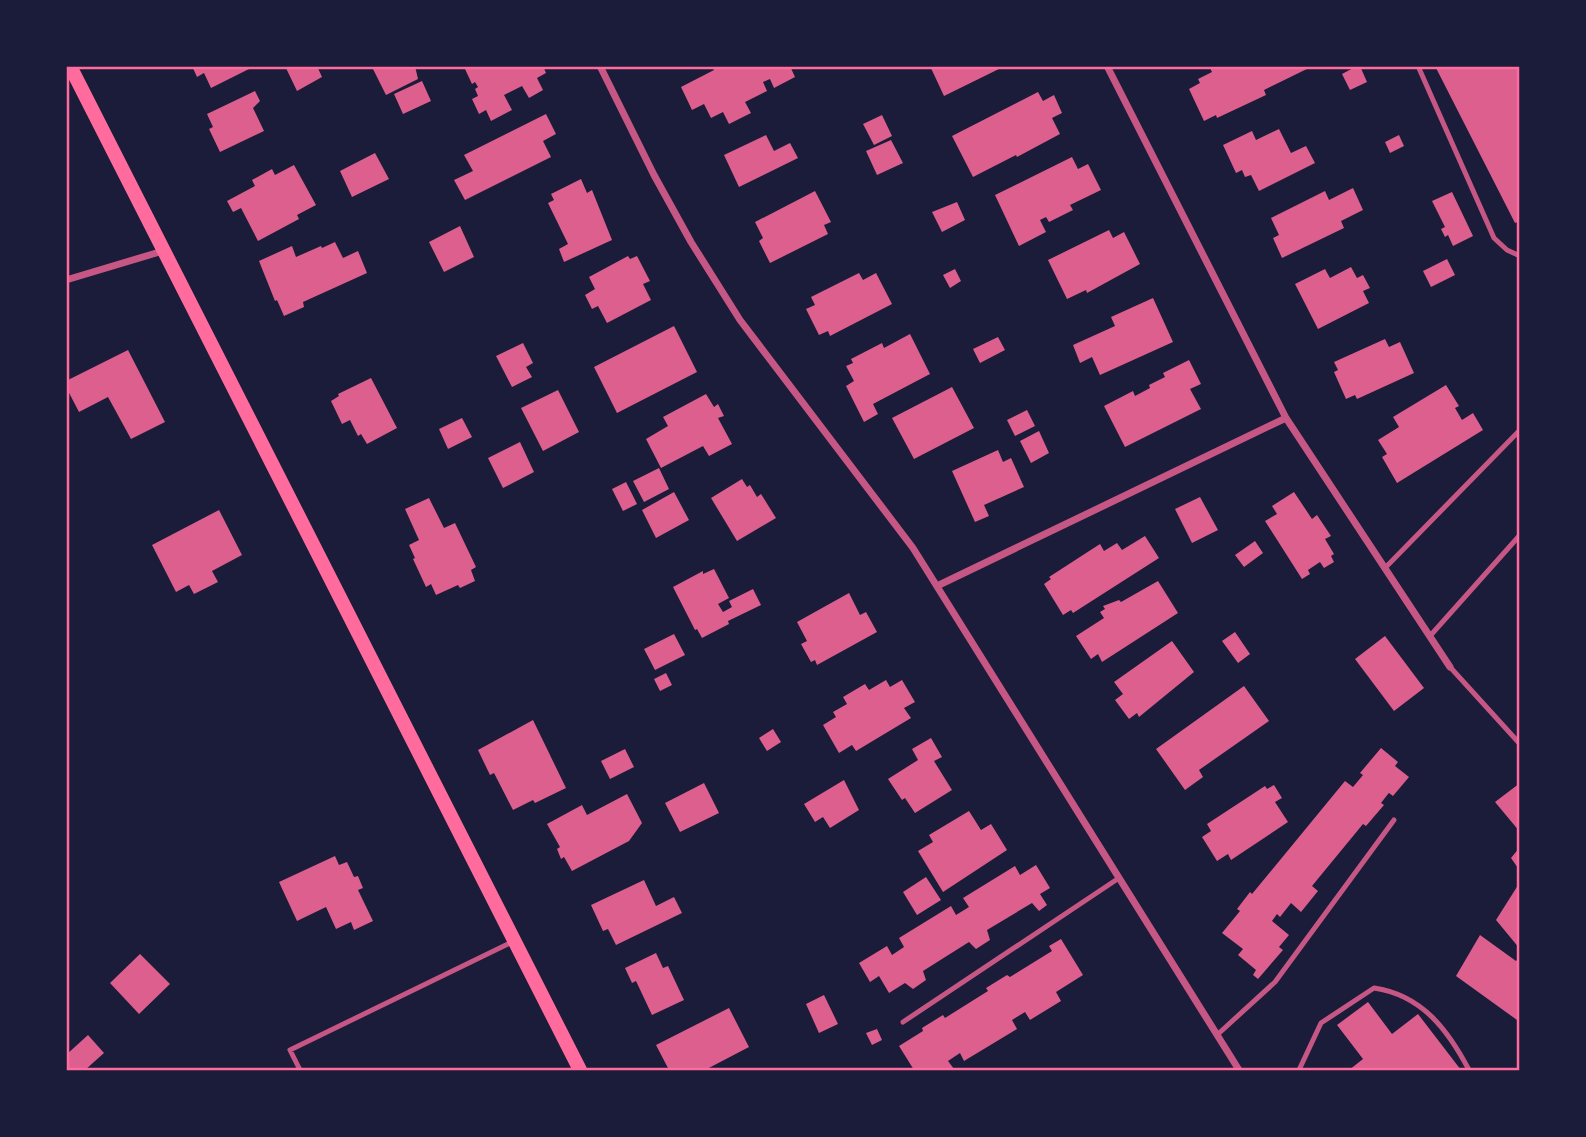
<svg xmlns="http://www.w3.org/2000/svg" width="1586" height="1137" font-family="'IBM Plex Serif',serif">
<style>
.building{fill:#dd5f8e}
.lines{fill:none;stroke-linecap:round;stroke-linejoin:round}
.service{stroke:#c65784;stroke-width:5}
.minor{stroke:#c65784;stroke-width:7}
.secondary{stroke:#ff6b9d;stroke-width:14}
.neatline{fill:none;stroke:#ff6b9d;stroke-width:2.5}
</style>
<rect width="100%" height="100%" fill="#1b1b3a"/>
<path class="building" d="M192,66h63l-44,22 -7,-15 -7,4z
M285,66h32l5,11 -25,14z
M377,66h38l3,13 -32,16 -13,-26z
M471,66h72l3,7 -9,5 6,12 -14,8 -7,-12 -18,9 8,15 -21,11 -5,-11 -7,4 -7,-15 6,-3 -3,-7 3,-2 -3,-5 -3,2 -7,-15z
M712,66h78l5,11 -21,11 -4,-9 -7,3 4,9 -22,11 6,11 -22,11 -6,-12 -12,6 -7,-14 -12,6 -11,-23 33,-17z
M930,66h75l-61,30z
M1213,66h100l-49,24 2,5 -49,23 -1,-3 -12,6 -15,-32 11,-6 -2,-4 14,-7 -2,-4z
M1357,66h3l7,16 -17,8 -8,-16z
M1435,66h85v155l-5,2z
M422,81l9,20 -28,13 -9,-20z
M255,91l5,10 -7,7 11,23 -44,21 -11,-23 4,-2 -6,-13z
M1038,92l5,9 11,-6 8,18 -10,5 8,16 -43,23 -1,-2 -43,22 -21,-41z
M546,114l10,20 -13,7 8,16 -86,43 -11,-20 19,-9 -9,-16z
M882,115l10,21 -18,9 -11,-21z
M1279,129l12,24 15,-7 9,17 -56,28 -8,-16 -6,2 -3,-7 -6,3 -13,-28 29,-14 4,9z
M766,135l8,16 16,-8 8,15 -59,29 -15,-32z
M1399,135l5,11 -14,7 -5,-11z
M891,140l12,23 -26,12 -11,-24z
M375,153l14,26 -37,18 -12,-26z
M1072,157l6,12 10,-5 13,26 -31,15 3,5 -24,12 -3,-5 -6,3 6,12 -27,14 -24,-51z
M294,165l22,40 -19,10 2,4 -41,22 -17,-33 -8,4 -6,-11 28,-15 -3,-6 20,-11 3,6z
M581,179l6,14 5,-3 20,50 -48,22 -5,-13 9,-5 -20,-41 6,-3 -3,-6z
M1353,188l10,22 -22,11 3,7 -62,30 -9,-20 6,-3 -8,-17 54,-27 4,9z
M815,191l16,31 -7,3 4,9 -58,29 -11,-22 4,-3 -8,-16z
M1452,192l21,44 -20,10 -5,-11 -3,2 -4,-8 4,-2 -13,-26z
M957,202l8,18 -23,12 -10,-20z
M460,226l14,31 -30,15 -15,-30z
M1109,230l4,8 11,-6 16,32 -53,29 -1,-3 -19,9 -19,-39z
M335,242l8,16 15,-7 9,22 -64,29 1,5 -20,9 -7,-16 -2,1 -16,-40 33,-15 4,11 25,-11 1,2z
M628,256l2,3 7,-3 13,25 -7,3 8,16 -44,23 -9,-17 -6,3 -7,-14 10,-6 -6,-12z
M1447,259l8,16 -24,12 -8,-16z
M1351,267l6,11 6,-3 7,13 -7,3 6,12 -51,26 -23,-45 30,-15 5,9z
M955,269l6,12 -11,7 -7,-13z
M859,273l4,7 13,-7 16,31 -62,32 -2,-5 -9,4 -13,-26 9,-4 -4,-8z
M1153,298l20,44 -73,33 -8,-18 -12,6 -7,-18 42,-19 -4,-9z
M674,326l23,46 -80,41 -23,-46z
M910,334l20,40 -57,30 5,10 -14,8 -18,-36 8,-5 -8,-15 7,-3 -2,-4 31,-16 2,5z
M998,337l7,13 -25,13 -7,-14z
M1385,339l4,8 11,-5 14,31 -57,26 -2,-4 -9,4 -12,-27 4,-2 -4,-8z
M523,343l10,20 -7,4 6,10 -20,10 -16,-31z
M128,350l37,72 -34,17 -23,-42 -29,15 -13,-25v-6z
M1189,360l12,24 -11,5 11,20 -76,38 -21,-41 29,-15 2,5 15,-8 -1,-3 16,-8 -2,-4z
M371,378l26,50 -30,16 -6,-10 -3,2 -8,-16 -8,4 -11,-23 8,-5 -1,-2z
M1446,385l13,21 -4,2 7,12 11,-7 10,17 -86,53 -15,-26 5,-3 -9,-14 21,-13 -6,-10z
M952,387l22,41 -60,31 -22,-41z
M558,390l21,42 -36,19 -22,-43z
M706,394l8,13 4,-3 6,12 -6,2 14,26 -23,12 -6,-10 -42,22 -15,-29 22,-13 -5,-9z
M1027,410l8,16 -20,10 -8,-16z
M462,418l10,19 -24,12 -9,-20z
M1039,431l10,22 -18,10 -11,-22z
M520,442l14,30 -31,16 -15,-30z
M998,450l5,12 8,-4 13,29 -40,18 5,11 -14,6 -23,-51z
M659,468l10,21 -25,13 -11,-21z
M742,479l5,8 3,-2 7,12 4,-3 15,24 -39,23 -26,-43z
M626,482l11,22 -14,7 -11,-22z
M674,492l15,28 -33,18 -14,-28z
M1294,492l18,27 5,-4 14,21 -6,3 9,15 -3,2 3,6 -10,6 -4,-6 -12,8 2,4 -8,5 -37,-58 12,-7 -5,-8z
M1200,497l18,33 -26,13 -17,-34z
M429,498l15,30 11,-5 21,44 -5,3 4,11 -15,7 -2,-3 -22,10 -5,-11 -5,3 -13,-28 2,-1 -6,-13 10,-5 -14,-31z
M219,510l23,45 -30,16 6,11 -24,12 -5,-9 -13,7 -24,-47z
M1145,536l14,22 -86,55 -2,-3 -8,5 -19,-31 7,-5 -2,-2 51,-33 4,7 13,-8 5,7z
M1255,541l8,12 -19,14 -9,-12z
M714,569l15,29 -11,6 5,8 9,-5 -3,-6 24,-12 8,16 -33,16 1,3 -27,14 -5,-9 -2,1 -22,-43 30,-16v3z
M1158,581l20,32 -76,49 -4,-8 -7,5 -15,-23 28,-18 -4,-6 5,-3 -2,-3 16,-6 2,2z
M849,593l11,22 6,-3 11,20 -60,33 -2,-5 -4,2 -10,-18 6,-3 -10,-19z
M1235,632l15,22 -12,9 -16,-22z
M674,634l11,21 -30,15 -11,-21z
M1385,636l39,52 -30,23 -39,-52z
M1172,641l22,31 -55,45 -2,-4 -8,6 -14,-19 8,-6 -9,-12z
M666,673l6,12 -12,6 -6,-12z
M886,680l4,7 12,-7 13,22 -11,6 7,10 -55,33 -4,-6 -13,8 -16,-28 13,-8 -3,-5 14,-8 -4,-7 22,-13 4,6z
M1244,686l25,35 -70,49 4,7 -18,13 -29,-41z
M533,720l33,68 -31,15 -2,-3 -20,10 -19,-37 -4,2 -12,-25z
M773,729l8,13 -14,9 -8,-13z
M931,738l11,19 -8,4 18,29 -37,23 -10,-15 -3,2 -14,-21 30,-19 -6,-11z
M1381,748l17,14 -3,4 14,11 -16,19 -4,-3 -1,1 -7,9 3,2 -18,21 -3,-2 -51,62 6,5 -17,21 -10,-9 -11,14 -3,-3 -5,7 17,14 -10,12 4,3 -25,29 -5,-4 3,-5 -18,-15 5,-6 -21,-16 18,-22 -3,-2 13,-17 2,2 93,-113 8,6 10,-12 -3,-2z
M625,749l9,18 -24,12 -9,-18z
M844,780l15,30 -29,18 -7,-11 -8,5 -11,-18z
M704,783l15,30 -39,19 -15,-29z
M1520,783v49l-25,-30z
M1274,785l8,13 -7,4 13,20 -57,38 -3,-6 -11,7 -15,-24 9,-6 -4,-7 58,-38 2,3z
M627,794l15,29 -13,18 -57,30 -8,-14 -3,2 -4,-10 3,-2 -13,-23 35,-19 5,10z
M969,811l12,19 10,-6 16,26 -64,42 -25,-41 15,-9 -4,-7z
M1520,847v24l-9,-13z
M335,856l4,9 8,-3 7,15 4,-1 5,12 -5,2 15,31 -19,9 -3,-8 -15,7 -10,-22 -29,14 -18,-39z
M1036,865l14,23 -10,6 7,11 -8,6 -7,-8 -45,27 3,10 -14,9 -7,-7 -46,29 3,9 -13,9 -8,-6 -16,10 -10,-17 -9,6 -11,-19 28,-17 5,9 12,-8 -5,-9 52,-32 5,9 13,-8 -6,-9 52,-32 5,9z
M926,877l15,23 -24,15 -14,-23z
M644,880l12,26 18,-9 8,16 -66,32 -8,-16 -5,2 -12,-26z
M1520,882v67l-24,-29z
M1480,935l36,26 4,-4v60l-3,3 -61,-44z
M1061,939l22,36 -27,17 5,9 -31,19 -5,-8 -13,8 5,9 -53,32 -4,-8 -12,8 6,8 -3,1h-37l-15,-24 24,-15 -1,-3 21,-13 2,3 43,-27 -2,-3 21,-13 3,2 42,-26 -3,-5z
M656,953l7,15 5,-2 16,34 -32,15 -16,-34 -4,2 -7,-15z
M140,954l30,30 -31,30 -29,-31z
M824,995l14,29 -19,9 -13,-29z
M1368,1002l24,32 26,-20 43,56h-112l14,-11 -26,-34z
M729,1008l20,39 -44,23h-36l-13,-25z
M877,1029l5,11 -10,5 -6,-12z
M88,1035l16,18 -19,17h-19v-15z"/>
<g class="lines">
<path class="service" d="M1418,66l76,172 13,12 13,6
M1385,568l135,-138
M1430,636l90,-101
M1450,667l70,77
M903,1022l216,-144
M1217,1035l58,-53 119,-162
M300,1070l-10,-20 224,-109
M1299,1070l22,-47 53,-35c48,7 74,42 95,82"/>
<path class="minor" d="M600,66l54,109 37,67 49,78 173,228 326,522
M1107,66l179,352 164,249
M66,280l97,-29
M937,586l349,-168"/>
<path class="secondary" d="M70,66l510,1004"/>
</g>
<rect width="1586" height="1137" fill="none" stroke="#1b1b3a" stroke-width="136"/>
<rect x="68" y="68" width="1450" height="1001" class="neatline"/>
</svg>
